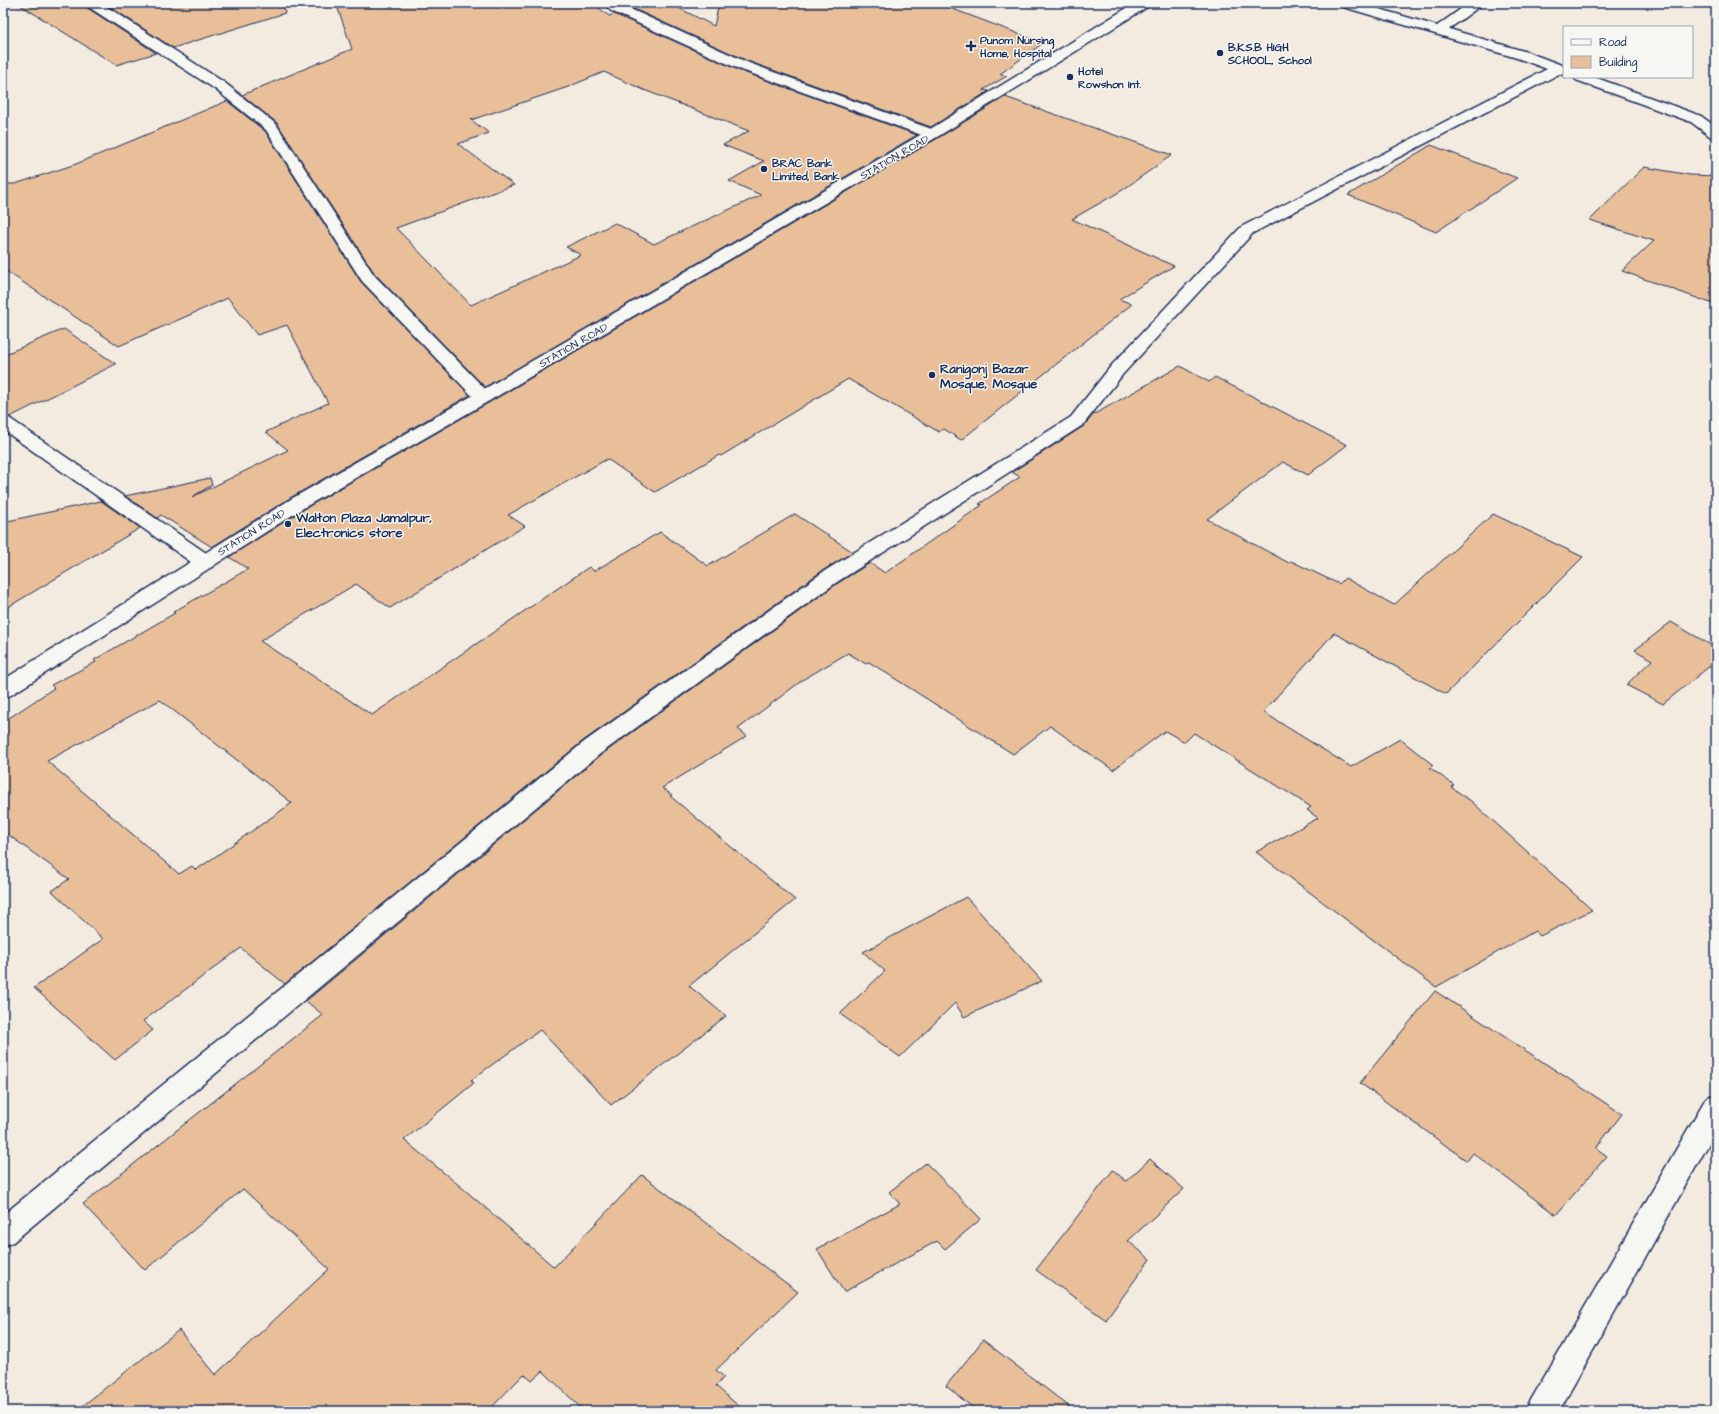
<svg xmlns="http://www.w3.org/2000/svg" width="1719" height="1414" font-family="'Architects Daughter',sans-serif">
<style>
.building{fill:#e9bf99;stroke:#1b2f5e;fill-rule:evenodd}
.lines{fill:none;stroke-linecap:round;stroke-linejoin:round}
.minor-casing{stroke:#1b2f5e;stroke-width:3}
.major-casing{stroke:#1b2f5e;stroke-width:3}
.minor{fill:#f6f6f2;fill-rule:evenodd}
.major{fill:#f6f6f2;fill-rule:evenodd}
.poi-dot{fill:#1b2f5e;stroke:#f6f6f2;stroke-width:1.5}
.labels{text-anchor:middle;stroke-width:3;stroke-linejoin:round;paint-order:stroke}
.far-poi-label{font-size:11px;font-weight:bold;fill:#1b2f5e;stroke:#f6f6f2;text-anchor:start}
.far-street-label{font-size:11px;fill:#1b2f5e;stroke:#f6f6f2}
.poi-label{font-size:13px;font-weight:bold;fill:#1b2f5e;stroke:#f6f6f2;text-anchor:start}
</style>
<rect width="100%" height="100%" fill="#f3ebe0"/>
<filter id="ink" filterUnits="userSpaceOnUse"><feTurbulence type="fractalNoise" baseFrequency=".025" numOctaves="2"/><feDisplacementMap in="SourceGraphic" scale="8" xChannelSelector="R" yChannelSelector="G"/><feConvolveMatrix kernelMatrix="1 2 1 2 8 2 1 2 1" color-interpolation-filters="sRGB"/></filter>
<g filter="url(#ink)">
<path class="building" d="M17,3h68l1,4 70,46 -40,12z
M104,3h179l2,10 -112,35z
M336,3h257l16,13 5,-2 124,56 179,65 -432,252 -110,-113 -98,-151 -35,-28 110,-46zM604,72l40,18 105,41 -26,14 41,16 -35,20 32,14 -107,49 -39,-21 -49,24 15,8 -110,50 -75,-77 118,-43 -56,-41 31,-11 -18,-13 97,-33z
M647,3h22l45,23 5,-23h218l106,40 -43,31 7,2 -24,14 6,1 -58,36 -181,-65 -118,-54z
M1005,97l167,58 -51,36 -49,28 102,47 -55,33 13,5 -171,136 -17,-11 -5,3 -91,-53 -127,77 -2,-1 -64,37 -48,-33 -99,56 17,11 -135,82 -34,-24 -96,57 112,74 217,-148 5,4 66,-39 48,34 87,-52 58,38 -31,19 -239,170 -298,243 -44,-36 -98,73 10,9 -38,30 -81,-72 69,-49 -51,-48 17,-12 -66,-48v-109l51,-34 -3,-3 45,-23 -2,-2 81,-47 -2,-1 75,-43 -19,-12 77,-49 184,-106 448,-264zM160,700l132,103 -96,67 -4,-4 -13,8 -132,-113z
M227,101l38,30 96,151 109,113 -180,103 -78,49 -51,-32 -4,3 -32,-22 85,-18 2,7 -20,12 96,-47 -22,-18 62,-29 -41,-78 -30,10 -29,-37 -109,48 -116,-77v-85h12l61,-20z
M1431,145l86,33 -81,54 -88,-37z
M1644,167l46,8 26,1v129l-94,-34 32,-30 -64,-21z
M64,329l52,35 -106,53 -7,-2v-60z
M1180,366l29,16 6,-5 132,68 -39,30 -25,-13 -76,57 82,44 2,-2 48,23 6,-6 49,27 99,-91 90,43 -137,137 -112,-61 -71,79 88,55 49,-28 33,26 -3,3 24,17 -3,2 20,14 121,109 -52,26 -5,-5 -99,56 -180,-135 62,-34 -11,-8 4,-3 -117,-74 -9,9 -20,-11 -52,39 -63,-44 -37,28 -144,-92 -3,2 -18,-11 -44,26 -66,50 9,7 -85,52 10,7 -2,1 125,104 -106,86 37,30 -115,89 -71,-75 -69,50 3,3 -70,57 62,51 88,76 88,-92 156,117 -82,78 8,7 -8,9 28,25h-160l-41,-40 -11,10 -8,-7 -36,37h-412l103,-81 36,45 114,-106 -86,-80 -98,81 -62,-66 240,-189 -17,-14 295,-246 237,-172 32,-20 15,10 97,-68 -3,-1 41,-27 -8,-5 72,-46 9,-11z
M101,501l39,27 -137,82v-88z
M1671,622l45,26v13l-53,43 -37,-19 26,-25 -17,-10z
M966,897l76,84 -78,36 -9,-14 -55,54 -60,-43 45,-43 -22,-19z
M1435,991l187,123 -26,34 11,8 -51,59 -83,-62 -6,8 -107,-78z
M1150,1159l34,30 -56,52 22,18 -44,61 -70,-50 77,-100 13,11z
M926,1163l55,56 -36,30 -8,-8 -93,51 -27,-43 83,-45 -11,-12z
M983,1340l92,71h-98l-31,-25z"/>
<g class="lines">
<defs>
<path id="minor" d="M86,3h15l124,80 51,41 98,151 115,118 3,4 -3,4 -6,1 -6,-1 -115,-120 -96,-151 -51,-41 -128,-83z
M603,3h14l132,60 188,68 2,3 -2,3 -5,1 -5,-1 -188,-68 -128,-58z
M1339,3h20l78,23 32,-23h15l-35,26 78,23 37,14v9l-5,-1 -306,159 -130,141 -40,51 -246,157 -237,172 -587,488 -10,4v-31l581,-473 239,-170 248,-155 40,-51 130,-139 306,-158 -30,-11 -177,-52z
M1574,77h20l107,39 15,11v11l-5,-1 -20,-15 -115,-42z
M3,416l6,2 203,139 3,5 -3,5 -7,2 -7,-2 -195,-137z
M1716,1094v37l-157,280h-33l5,-11 175,-302z"/>
<path id="major" d="M1135,3h15l-1,3 -212,131 -448,264 -184,106 -294,188 -8,3v-18l288,-181 186,-106 450,-262z"/>
</defs>
<use href="#minor" class="minor-casing"/>
<use href="#major" class="major-casing"/>
<use href="#minor" class="minor"/>
<use href="#major" class="major"/>
</g>
</g>
<g class="poi-dot">
<path d="M969 40h4v4h4v4h-4v4h-4v-4h-4v-4h4z"/>
<circle cx="1220" cy="53" r="4"/>
<circle cx="1070" cy="77" r="4"/>
<circle cx="764" cy="169" r="4"/>
<circle cx="932" cy="375" r="4"/>
<circle cx="288" cy="524" r="4"/>
</g>
<g class="labels">
<g class="far-poi-label">
<text x="980" y="44">Punom Nursing<tspan x="980" dy="13">Home, Hospital</tspan></text>
<text x="1228" y="51">B.K.S.B HIGH<tspan x="1228" dy="13">SCHOOL, School</tspan></text>
<text x="1078" y="75">Hotel<tspan x="1078" dy="13">Rowshon Int.</tspan></text>
<text x="772" y="167">BRAC Bank<tspan x="772" dy="13">Limited, Bank</tspan></text>
</g>
<g class="far-street-label">
<text transform="translate(894 157) rotate(-30)" y="4">STATION ROAD</text>
<text transform="translate(573 345) rotate(-30)" y="4">STATION ROAD</text>
<text transform="translate(251 532) rotate(-32)" y="4">STATION ROAD</text>
</g>
<g class="poi-label">
<text x="940" y="373">Ranigonj Bazar<tspan x="940" dy="15">Mosque, Mosque</tspan></text>
<text x="296" y="522">Walton Plaza Jamalpur,<tspan x="296" dy="15">Electronics store</tspan></text>
</g>
</g>
<rect width="1719" height="1414" fill="none" stroke="#f6f6f2" stroke-width="16"/>
<rect x="8" y="8" width="1703" height="1398" fill="none" stroke="#1b2f5e" stroke-width="1.5" filter="url(#ink)"/>
<rect x="1563" y="26" width="130" height="52" fill="#f6f6f2" stroke="#9ea6b7"/>
<rect x="1571" y="39" width="20" height="6" fill="#f6f6f2" stroke="#9ea6b7"/>
<text x="1599" y="46" font-size="12" fill="#1b2f5e">Road</text>
<rect x="1571" y="56" width="20" height="12" fill="#e9bf99" stroke="#9ea6b7"/>
<text x="1599" y="66" font-size="12" fill="#1b2f5e">Building</text>
</svg>
